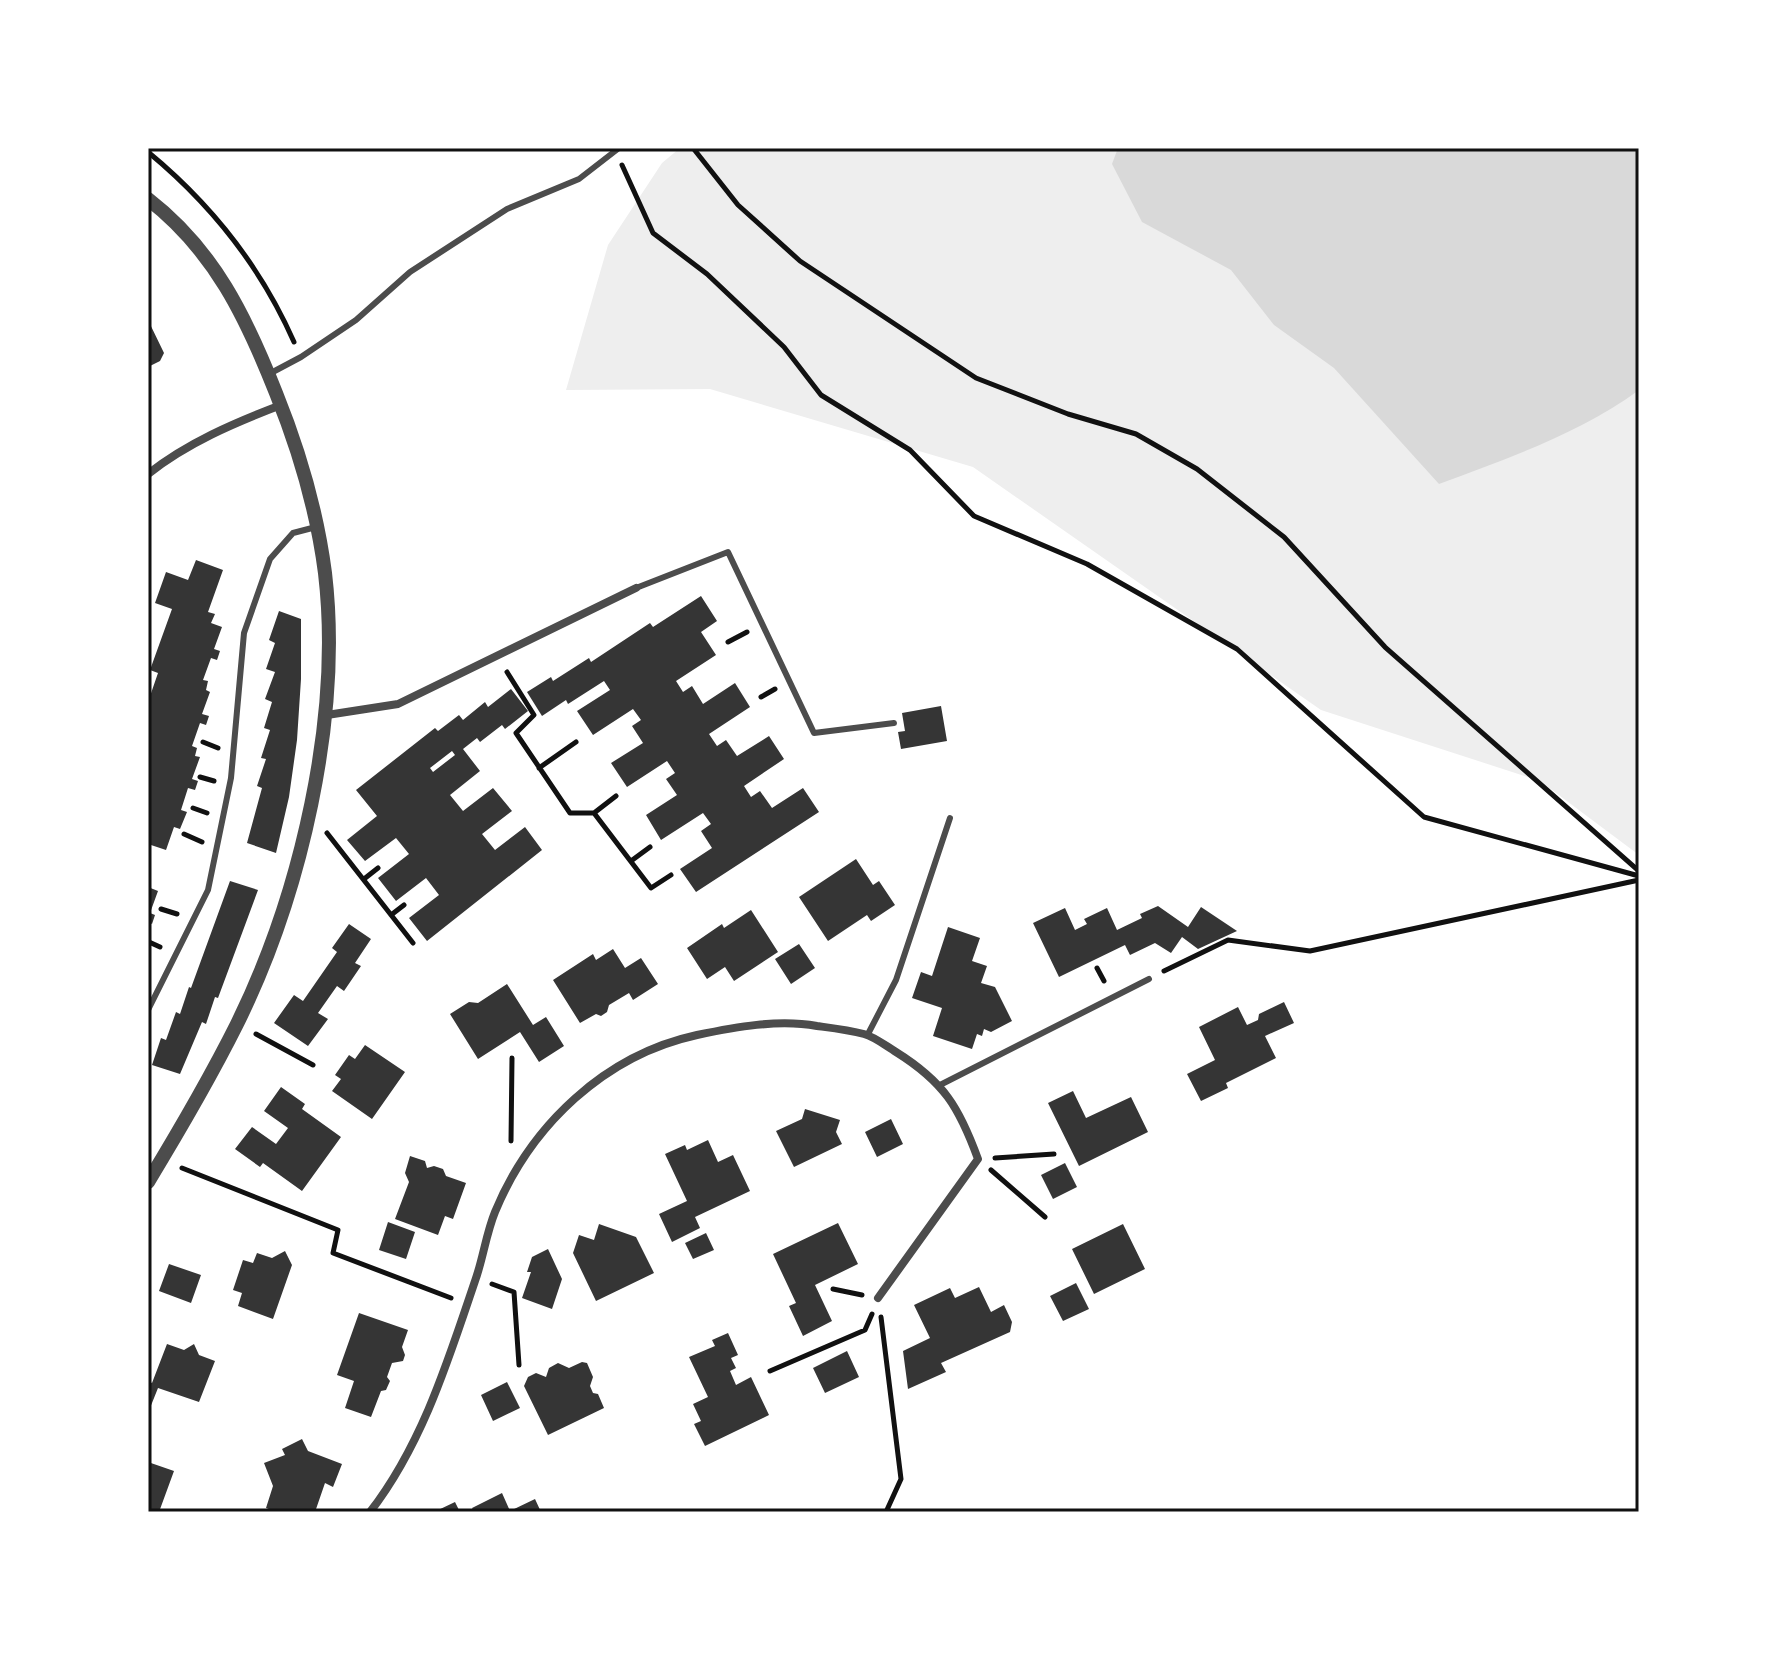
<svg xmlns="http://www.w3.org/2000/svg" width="1787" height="1660" font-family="'Fira Sans Condensed',sans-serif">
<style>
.green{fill:#eee}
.water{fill:#d9d9d9}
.building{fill:#353535;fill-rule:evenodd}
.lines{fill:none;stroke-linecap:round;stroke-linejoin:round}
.path{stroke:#111;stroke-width:5}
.service{stroke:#4c4c4c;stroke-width:6}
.minor{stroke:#4c4c4c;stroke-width:8}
.tertiary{stroke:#4c4c4c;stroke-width:14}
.neatline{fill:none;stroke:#111;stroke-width:3}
</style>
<rect width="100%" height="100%" fill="#fff"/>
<path class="green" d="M680,148h959v707l-99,-74 -219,-71 -348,-243 -263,-78 -144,1 42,-145 54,-82z"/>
<path class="water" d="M1118,148h521v242c-60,44 -131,68 -200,94l-105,-116 -60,-43 -43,-55 -89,-48 -30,-58z"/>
<path class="building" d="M148,320l16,33 -4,8 -12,6z
M196,560l27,10 -15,42 7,2 -4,9 11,4 -8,22 6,2 -3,9 -6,-2 -8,22 5,1 -2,9 4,2 -8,22 7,2 -3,9 -6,-2 -8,23 5,2 -2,8 5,1 -8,22 6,2 -3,9 -7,-2 -7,22 6,2 -7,17 -6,-2 -8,23 -18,-6v-142l10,-29 -8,-3 22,-61 -17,-6 11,-31 22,8z
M701,596l16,25 -16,11 15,23 -40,26 7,11 9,-6 11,18 32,-21 15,24 -41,27 8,12 9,-6 11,16 32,-20 15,23 -40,27 7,11 9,-6 12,17 31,-20 16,24 -123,80 -16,-23 32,-21 -11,-17 10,-7 -8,-11 -42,27 -15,-25 31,-20 -11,-16 9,-6 -8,-12 -40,26 -16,-24 32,-20 -11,-17 9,-6 -8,-11 -40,26 -16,-24 33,-21 -6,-9 -36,23 -2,-4 -24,16 -15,-24 24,-15 2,4 36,-23 2,4 59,-39 3,4z
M279,611l22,8v60l-4,61 -8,57 -13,56 -29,-10 15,-55 -5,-2 9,-27 -5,-1 9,-28 -6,-2 8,-26 -7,-3 10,-27 -9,-3 9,-26 -6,-3z
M511,689l17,22 -23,18 -3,-4 -22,17 -3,-4 -14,11 17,22 -30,24 13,16 30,-23 19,23 -30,23 13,16 30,-23 17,23 -115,91 -18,-23 30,-23 -13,-17 -30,23 -18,-23 31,-24 -13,-16 -31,23 -18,-21 30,-24 -21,-26 79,-62 3,3 21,-16 4,5 22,-18 3,5zM452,751l3,4 -22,17 -3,-4z
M941,706l6,35 -46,8 -3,-17 7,-1 -3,-18z
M856,859l17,26 6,-4 16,24 -24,16 -4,-6 -39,26 -29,-44z
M230,881l28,9 -40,108 -3,-1 -9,27 -4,-2 -22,52 -28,-9 9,-27 5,2 10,-28 4,2 9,-27 2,1z
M148,887l10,4 -8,22 5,2 -3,9 -4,-2z
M1158,906l30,21 13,-20 36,24 -39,18 -16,-12 -11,16 -16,-10 -25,12 -5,-10 -66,32 -26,-54 32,-15 10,22 12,-6 -3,-5 23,-11 10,22 25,-12 -2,-4z
M751,910l27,42 -44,29 -9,-14 -18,12 -20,-31 35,-24 2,4z
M349,924l22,15 -16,24 6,3 -17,25 -7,-5 -19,27 10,6 -20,27 -34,-23 20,-28 9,6 34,-49 -5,-4z
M948,927l32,11 -8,23 15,5 -6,17 14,4 17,34 -21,11 -7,-3 -2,7 -5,-2 -5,15 -39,-13 9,-28 -30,-10 9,-26 11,4z
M799,944l16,24 -24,16 -16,-25z
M613,949l12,19 16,-10 17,26 -25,16 -4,-7 -20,12 -2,7 -6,4 -5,-2 -16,9 -27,-43 40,-26 3,6z
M507,984l26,41 13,-8 18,29 -25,16 -19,-30 -42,27 -28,-45 19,-12 9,1z
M1284,1002l10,21 -29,13 11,22 -50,25 2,5 -27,13 -14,-27 28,-14 -16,-33 39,-20 9,18 11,-5 1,-6z
M365,1045l40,27 -33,47 -40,-28 9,-12 -6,-4 14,-20 6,4z
M281,1087l24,17 -3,5 39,28 -39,54 -39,-28 -3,4 -25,-18 17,-22 24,17 12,-16 -24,-17z
M1073,1091l13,27 45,-21 17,35 -69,34 -31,-63z
M805,1109l35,11 -4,12 6,12 -48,23 -18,-36 26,-12z
M891,1119l12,25 -26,13 -12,-25z
M708,1140l10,22 15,-7 17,36 -55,26 5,11 -28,14 -13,-28 28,-13 -22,-47 20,-9 2,5z
M410,1156l15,5 2,7 7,-2 9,3 3,7 20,7 -13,36 -8,-3 -7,19 -43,-16 14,-37 -4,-9z
M1065,1163l12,24 -24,12 -12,-24z
M388,1222l27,10 -9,27 -27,-9z
M838,1223l20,41 -43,21 17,36 -29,15 -14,-30 7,-3 -23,-49z
M599,1224l37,13 18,36 -58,28 -23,-48 6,-18 15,5z
M1123,1224l22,45 -51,25 -22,-45z
M706,1233l8,17 -21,9 -8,-16z
M548,1249l14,30 -10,30 -30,-11 9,-26h-4l5,-15z
M285,1251l7,14 -19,54 -35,-13 4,-13 -9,-3 10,-30 10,3 4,-10 15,5z
M169,1264l32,11 -10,28 -32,-12z
M1076,1283l13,26 -26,12 -13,-25z
M979,1287l12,25 13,-7 8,17 -2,10 -69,31 5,9 -38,17 -5,-38 27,-13 -16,-33 36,-17 5,10z
M359,1313l49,17 -6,17 3,8 -2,6 -11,2 -5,14 3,4 -4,9 -5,1 -10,26 -26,-9 9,-27 -17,-6z
M728,1333l10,22 -7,3 5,10 -6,3 6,14 15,-8 18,38 -64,31 -11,-22 7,-3 -8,-17 15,-7 -19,-40 26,-11 -3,-6z
M167,1344l17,6 10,-6 5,11 16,6 -16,41 -41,-14 -10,25v-32l4,2z
M847,1351l12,26 -34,16 -12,-25z
M582,1362l5,1 6,14 -3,9 3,7 5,1 6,14 -56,27 -24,-49 4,-9 8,-4 10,4 3,-9 9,-5 11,5z
M507,1382l13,26 -27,13 -12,-26z
M302,1439l6,12 34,13 -9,23 -8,-4 -10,29h-38l-11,-4 7,-22 -9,-23 21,-8 -3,-6z
M148,1462l26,9 -15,41h-11z
M502,1493l8,18 25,-12 6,13h-67l-2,-4z
M455,1502l5,10h-26z"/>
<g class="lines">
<path class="path" d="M693,148l45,57 62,56 176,117 92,36 68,20 61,35 87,68 101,110 254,224
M148,152c63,52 113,115 146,190
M622,165l31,68 54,41 77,73 37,48 89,55 64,66 113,48 150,85 187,168 215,59
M728,642l19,-10
M507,672l27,43 -18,18 54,80h24l57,75 20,-13
M761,697l14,-8
M203,742l15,6
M539,768l37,-26
M200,777l14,4
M193,808l14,5
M594,813l22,-17
M327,833l86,110
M184,834l18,8
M631,861l19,-14
M364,879l14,-11
M161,909l16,5
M391,915l13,-10
M149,942l11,5
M1097,968l7,13
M1164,971l64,-31 82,11 329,-71
M256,1034l57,31
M511,1141l1,-83
M995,1158l59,-4
M182,1168l156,62 -5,23 118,45
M991,1170l54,47
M492,1284l22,8 5,73
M833,1289l29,6
M881,1317l20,162 -15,33
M770,1371l95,-41 7,-16"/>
<path class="service" d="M269,374l32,-17 55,-37 54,-48 97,-63 72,-30 40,-31
M636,588l92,-36 86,181 80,-10
M148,1010l60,-120 23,-112 13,-145 26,-74 23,-26 23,-6
M868,1034l28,-54 54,-162
M940,1085l209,-106"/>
<path class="minor" d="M148,474c39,-31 86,-51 133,-69
M327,715l71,-11 238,-116
M370,1512c52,-67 78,-151 105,-231 8,-22 11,-47 20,-69 36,-87 110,-157 202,-177 38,-8 81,-16 120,-9 15,2 32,4 47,8 11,3 22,12 32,18 48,30 63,55 82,107l-100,139"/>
<path class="tertiary" d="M148,199c66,51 98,118 128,194 23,57 41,118 49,180 17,144 -24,321 -88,451 -27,54 -58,107 -89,158"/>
</g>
<rect width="1787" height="1660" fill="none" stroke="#ffffff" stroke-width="300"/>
<rect x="150" y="150" width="1487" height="1360" class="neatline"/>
</svg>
